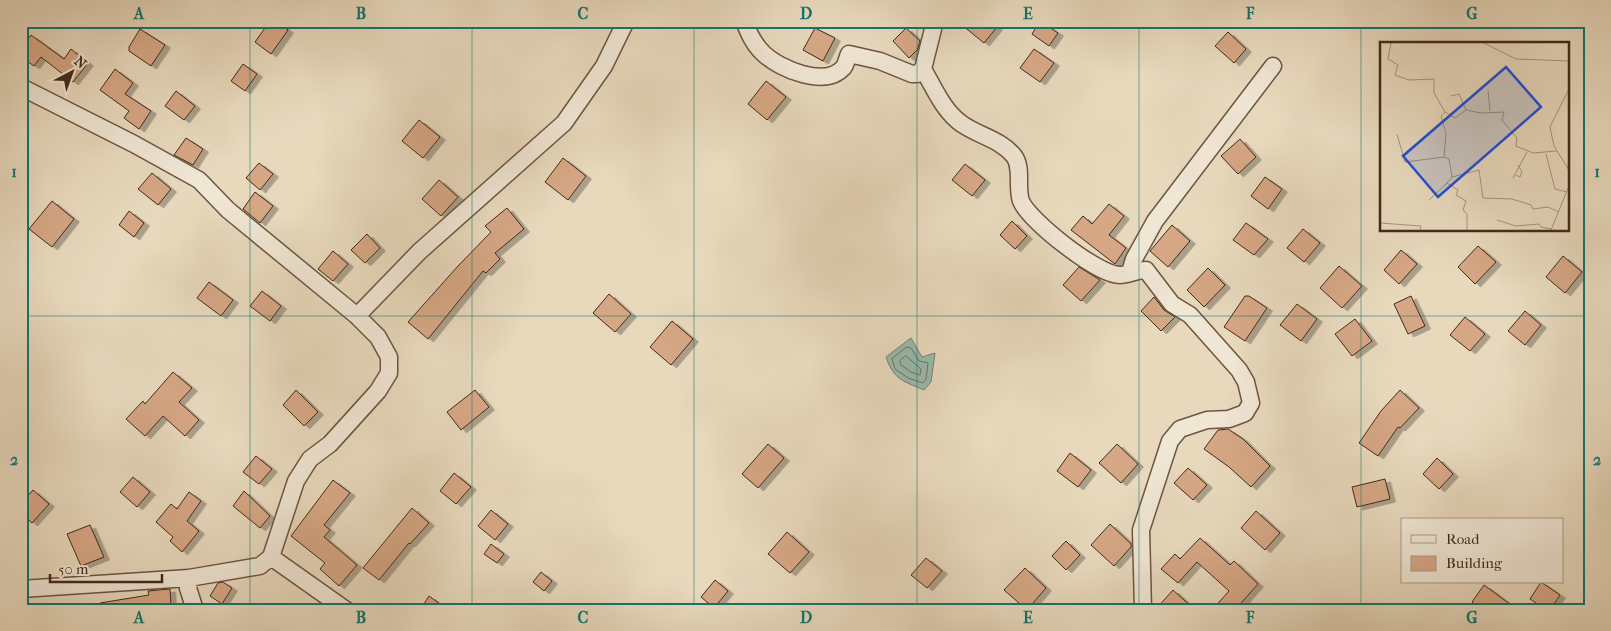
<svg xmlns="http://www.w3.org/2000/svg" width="1611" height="631" font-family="'IM FELL French Canon',serif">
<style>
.water{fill:#98baad;stroke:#768072}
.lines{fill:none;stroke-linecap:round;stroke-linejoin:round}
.shore{stroke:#6e7263;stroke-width:1}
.building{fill:#d6a785;stroke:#432919;filter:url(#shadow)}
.street-casing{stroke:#6c5542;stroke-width:19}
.street{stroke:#f0e6d4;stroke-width:16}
.grid{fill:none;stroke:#0f766e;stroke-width:1;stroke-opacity:0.55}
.inset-road{fill:none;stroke:#a6937b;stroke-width:1}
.view{fill:#1d4ed8;fill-opacity:0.15;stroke:#1d4ed8;stroke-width:2.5}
.inset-edge{fill:none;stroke:#432919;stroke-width:2.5}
.neatline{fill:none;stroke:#0f766e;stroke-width:2}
.grid-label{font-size:16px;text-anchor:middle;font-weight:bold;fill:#0f766e}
</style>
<defs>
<filter id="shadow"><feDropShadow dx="5.5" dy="3" stdDeviation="0" flood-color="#0004"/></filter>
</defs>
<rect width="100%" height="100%" fill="#e8d9bd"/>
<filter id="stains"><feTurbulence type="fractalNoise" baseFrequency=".004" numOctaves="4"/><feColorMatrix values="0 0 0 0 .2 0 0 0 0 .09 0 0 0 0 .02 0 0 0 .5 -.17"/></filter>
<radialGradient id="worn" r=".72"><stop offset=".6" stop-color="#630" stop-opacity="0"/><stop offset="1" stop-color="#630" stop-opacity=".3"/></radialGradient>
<path class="water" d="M911,338l11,19 13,-4 -4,29 -7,8c-21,-9 -30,-10 -38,-33z"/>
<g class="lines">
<path class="shore" d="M907,347l4,1 8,13 9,2 -2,16 -3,4 -15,-5 -13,-9 -3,-10z
M906,356l15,13 -1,6 -9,-3 -10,-7 -1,-4z"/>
</g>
<path class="building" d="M270,21h6l12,9 -17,24 -16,-12z
M957,21h33l7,6 -13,16z
M1040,21l18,12 -9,13 -17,-12z
M815,28l20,10 -12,23 -20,-11z
M906,28l14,13 -3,9 -8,8 -16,-17z
M140,29l25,16 -14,21 -22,-15v-4z
M1228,32l18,17 -12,14 -19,-17z
M31,35l33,24 7,-10 17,14 -15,19 -32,-25 -7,9 -13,-9v-8z
M1034,49l20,14 -14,19 -20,-14z
M243,64l14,10 -12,17 -14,-10z
M115,69l18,14 -8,11 26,17 -12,18 -15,-11 5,-7 -29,-21z
M766,81l20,16 -19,23 -19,-16z
M176,91l19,15 -11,14 -19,-14z
M419,120l21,17 -17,21 -21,-17z
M186,138l17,11 -10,16 -19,-10z
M1240,139l16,18 -18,17 -17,-18z
M563,158l23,18 -18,24 -23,-18z
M259,163l14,11 -13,16 -14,-12z
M965,164l20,16 -13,16 -20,-16z
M152,173l19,16 -13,16 -20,-16z
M1265,177l17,12 -14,20 -17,-13z
M439,180l19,17 -17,19 -19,-17z
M255,192l18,14 -13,17 -17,-14z
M52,201l22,18 -22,28 -23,-18z
M1109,204l15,12 -15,19 17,13 -11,16 -44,-34 12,-14 9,8z
M507,208l17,21 -29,24 5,6 -14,14 -3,-2 -55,68 -20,-17 50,-56 33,-34 -6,-6z
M129,211l15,12 -10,14 -15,-12z
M1012,221l15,15 -12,13 -15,-14z
M1246,223l22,16 -14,16 -21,-15z
M1172,225l18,16 -22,26 -18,-16z
M1303,229l17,14 -16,19 -17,-14z
M367,234l13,14 -15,15 -14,-13z
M1478,246l18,16 -21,22 -17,-17z
M1401,250l16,14 -18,20 -15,-14z
M333,251l15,13 -15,17 -15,-12z
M1563,256l19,16 -17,21 -19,-16z
M1339,266l23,20 -20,22 -22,-20z
M1079,267l21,13 -19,21 -18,-16z
M1208,268l17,17 -21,22 -17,-17z
M209,282l24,18 -12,16 -24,-18z
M262,291l19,15 -11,15 -20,-15z
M609,294l22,20 -16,18 -22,-19z
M1245,296h4l18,12 -22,33 -21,-14z
M1411,296l14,30 -17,8 -14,-30z
M1154,297l10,13 11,7 -14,14 -20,-20z
M1297,304l20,15 -16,22 -21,-16z
M1525,311l16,14 -16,20 -17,-14z
M1465,317l20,17 -15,17 -20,-16z
M1355,319l17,22 -20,15 -17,-22z
M672,321l21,18 -22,26 -21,-18z
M173,372l19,16 -13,14 20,18 -14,16 -22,-20 -18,20 -19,-17 17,-18 2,3z
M296,390l22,22 -14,14 -21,-21z
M475,390l14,17 -28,23 -14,-18z
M1400,390l19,18 -19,20 -2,-1 -20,29 -19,-13 22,-32z
M1228,429l15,10 27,27 -19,21 -22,-20 -25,-18 14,-19z
M768,444l16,14 -26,30 -16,-14z
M1117,444l21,20 -17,19 -22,-20z
M1070,453l21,17 -13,17 -21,-16z
M256,456l16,13 -13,15 -16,-12z
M1437,458l16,16 -14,15 -16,-15z
M1188,468l19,17 -14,15 -19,-17z
M454,473l17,14 -15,17 -16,-13z
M133,477l17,15 -13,15 -17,-15z
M1385,479l5,20 -33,8 -5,-20z
M333,480l17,13 -26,32 6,5 -6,7 33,28 -18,21 -19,-17 5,-6 -34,-27z
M33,490l16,14 -17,19 -11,-10v-10z
M244,491l26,25 -10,12 -27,-22z
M189,492l12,9 -14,20 12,10 -17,21 -12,-11 3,-4 -17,-15 15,-18 6,5z
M412,508l17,15 -19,21 -1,-1 -30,37 -16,-12z
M491,510l17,14 -13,16 -17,-14z
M1256,511l24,22 -15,17 -24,-22z
M1110,524l21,20v3l-17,19 -23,-21z
M90,525l14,32 -23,9 -14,-32z
M787,532l22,20 -19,21 -22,-19z
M1200,538l30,27 4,-4 24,23 -23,26h-23l17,-19 -32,-29 -19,21 -17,-14 14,-15 5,5z
M1066,541l14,14 -14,15 -14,-14z
M491,544l13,10 -7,9 -13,-9z
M926,558l16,13 -15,17 -16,-13z
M1025,568l21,20 -19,22 -23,-20z
M541,572l11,9 -8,10 -11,-9z
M715,580l13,11 -14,17 -13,-11z
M223,582l9,6 -10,16 -12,-8 8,-13z
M1541,582l19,13 -10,15h-4l-16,-11z
M1484,585l34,25h-36l-10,-8z
M170,589l1,16 -34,3v2h-36l-1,-7 49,-8 -1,-4z
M1173,590l22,20h-40z
M429,596l19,14h-28z"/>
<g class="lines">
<defs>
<path id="street" d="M744,21c5,13 10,24 20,33 16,15 61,34 79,14 3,-3 4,-10 6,-14l31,7 32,13h5l6,-5c11,19 21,43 39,55 17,12 38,15 52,32 9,12 2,31 7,45 8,20 77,74 99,74 8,0 17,-5 26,-5l26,34 18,11 49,55 7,12 5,21 -6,10 -16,6 -22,1 -27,9 -10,12 -29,89 2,80
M923,69l12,-48
M21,87l113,57 65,36 29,30 129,106
M1130,272l4,-13 21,-38 118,-155
M271,557l75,53
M21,589l168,-11
M195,610l-7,-22 1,-10 71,-12 11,-9 25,-76 14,-22 20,-15 48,-53 11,-18v-16l-11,-20 -21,-21 63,-65 144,-128 40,-57 22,-45"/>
</defs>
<use href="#street" class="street-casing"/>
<use href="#street" class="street"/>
</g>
<path class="grid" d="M250,21v589M472,21v589M694,21v589M917,21v589M1139,21v589M1361,21v589M21,316h1569"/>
<g transform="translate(1380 42)">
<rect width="189" height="189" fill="#e8d9bd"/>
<path class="inset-road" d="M11,1l-3,16 10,6 -3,10 14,5 25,-1v14l11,19 -4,4 5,17 -2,24 5,2 3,18 -5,6 11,7 -2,5 10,6 -3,9 4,4v16M104,1l32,16 53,2M189,47l-19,38 4,19 15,24M108,48l2,21M71,54l8,-2 7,16M65,70l10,6 11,-8 15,3 23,-1 -2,8 15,18 -1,8 17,7 23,-2M17,92l8,28 39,-5M166,112l9,35 12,3M188,127l1,-18M136,133l4,2 2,-5 -4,-7M72,135l27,-7 4,28 29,1 19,6 2,4 15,-2 11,5M133,136l14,-26M49,158l18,-17M117,178l19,6 23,-2 2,3 10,2M0,181l41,3 -1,4M171,188l18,-44"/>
<path class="view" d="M126,25l35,40 -103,90 -35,-41z"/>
<rect width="189" height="189" class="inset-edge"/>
</g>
<rect width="1611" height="631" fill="none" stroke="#e8d9bd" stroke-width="55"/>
<rect x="1401" y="518" width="162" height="65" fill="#f0e6d4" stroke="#ab9a89"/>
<rect x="1411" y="535" width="25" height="8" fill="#f0e6d4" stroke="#ab9a89"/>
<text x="1446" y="544" font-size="15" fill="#432919">Road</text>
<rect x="1411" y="556" width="25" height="15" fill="#d6a785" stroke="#ab9a89"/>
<text x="1446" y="568" font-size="15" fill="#432919">Building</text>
<g transform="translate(72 72) rotate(41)" stroke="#f0e6d4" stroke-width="4" paint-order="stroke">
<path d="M0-4L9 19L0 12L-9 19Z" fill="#432919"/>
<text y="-8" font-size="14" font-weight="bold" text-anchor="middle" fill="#432919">N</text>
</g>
<path d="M50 574v8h112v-8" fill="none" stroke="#432919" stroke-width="2.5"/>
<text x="58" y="574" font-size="15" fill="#432919" stroke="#f0e6d4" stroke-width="4" paint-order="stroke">50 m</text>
<rect x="28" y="28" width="1556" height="576" class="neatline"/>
<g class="grid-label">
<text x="139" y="19">A</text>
<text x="361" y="19">B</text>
<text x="583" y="19">C</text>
<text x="806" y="19">D</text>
<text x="1028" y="19">E</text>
<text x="1250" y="19">F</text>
<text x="1472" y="19">G</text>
<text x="14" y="177">1</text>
<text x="1597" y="177">1</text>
<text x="14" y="465">2</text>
<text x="1597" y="465">2</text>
<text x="139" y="623">A</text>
<text x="361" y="623">B</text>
<text x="583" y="623">C</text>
<text x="806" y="623">D</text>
<text x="1028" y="623">E</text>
<text x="1250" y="623">F</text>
<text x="1472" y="623">G</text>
</g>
<rect width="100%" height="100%" filter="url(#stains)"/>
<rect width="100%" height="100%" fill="url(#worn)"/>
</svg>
